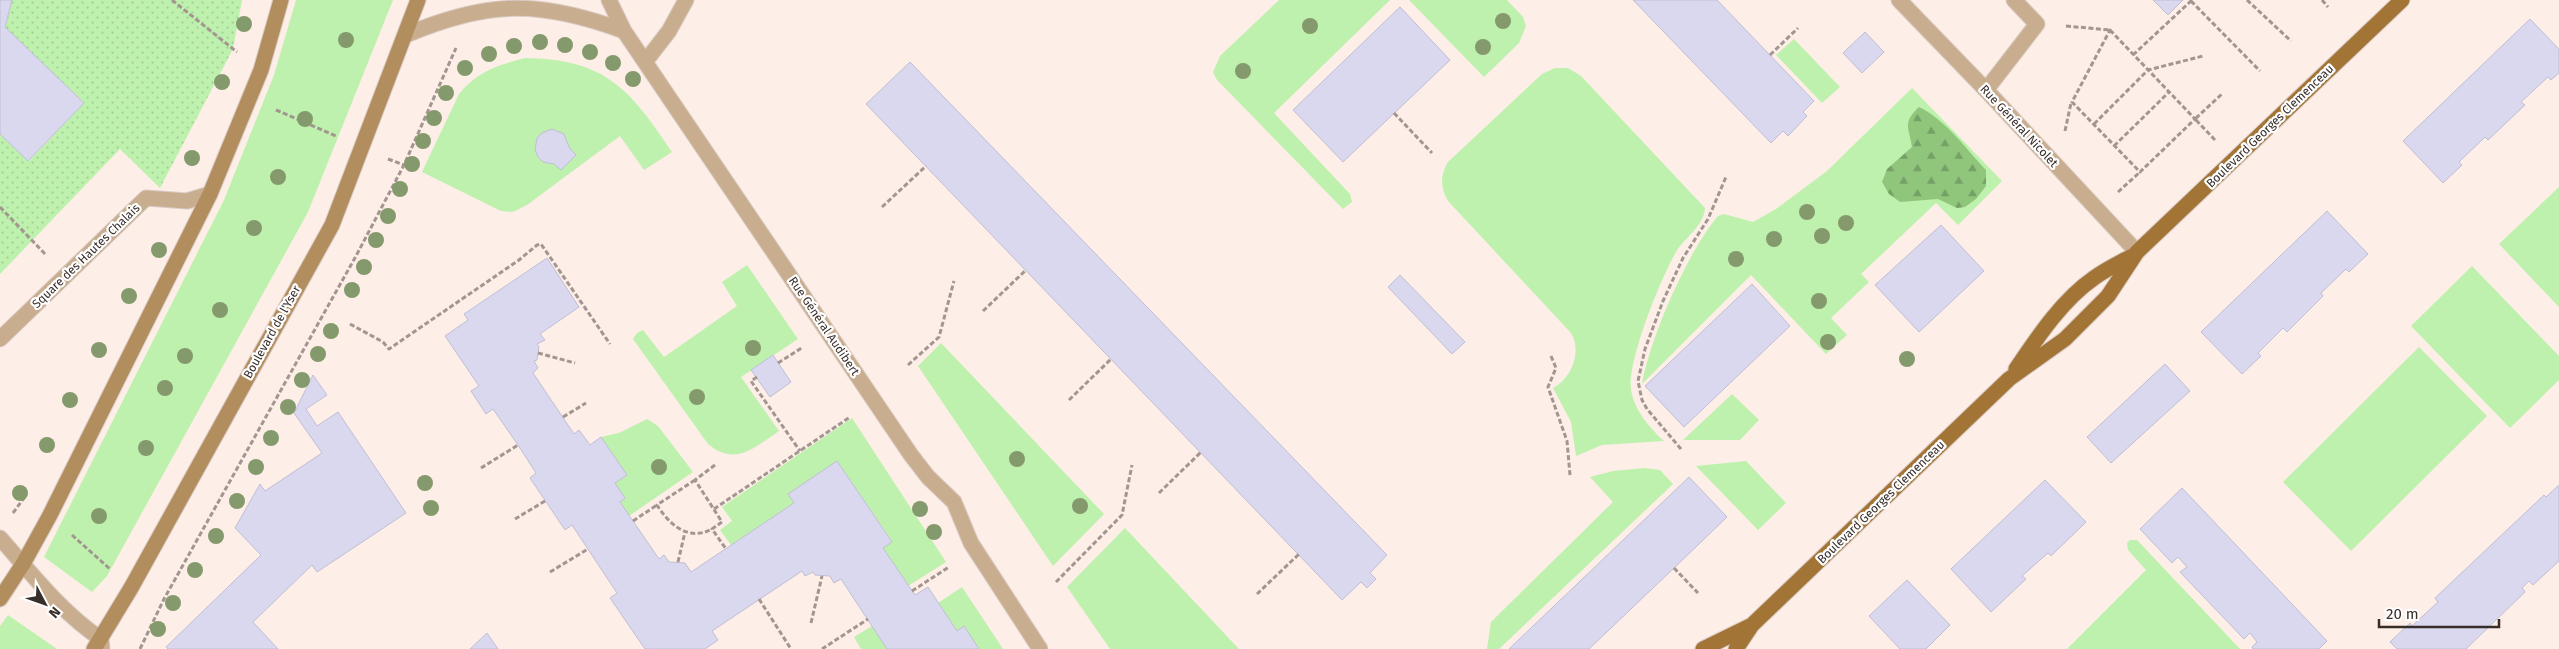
<svg xmlns="http://www.w3.org/2000/svg" width="2559" height="649" font-family="'Fira Sans',sans-serif">
<style>
.grass{fill:#bef1ad}
.forest{fill:url(#forest-firs)}
.park{fill:url(#park-dots)}
.building{fill:#d9d8ef;stroke:#c0bed5}
.lines{fill:none;stroke-linecap:round;stroke-linejoin:round}
.lane-casing{stroke:#d9cbc5;stroke-width:17}
.street-casing{stroke:#d9cbc5;stroke-width:17}
.secondary-casing{stroke:#d9cbc5;stroke-width:17}
.primary-casing{stroke:#d9cbc5;stroke-width:17}
.path{stroke:#a39690;stroke-width:3;stroke-dasharray:5 2.5;stroke-linecap:butt}
.lane{stroke:#c8ae8f;stroke-width:15}
.street{stroke:#c8ae8f;stroke-width:15}
.secondary{stroke:#b28d5d;stroke-width:15}
.primary{stroke:#a27435;stroke-width:15}
.tree{fill:#84996c}
.labels{text-anchor:middle;stroke-width:4.5;stroke-linejoin:round;paint-order:stroke}
.street-label{font-size:12px;fill:#372d29;stroke:#fefefe}
</style>
<defs>
<pattern id="forest-firs" width="22" height="20" patternUnits="userSpaceOnUse" patternTransform="scale(1.25)"><rect width="22" height="20" fill="#8fc67c"/><path d="M5 1l3.5 6h-7zM16 11l3.5 6h-7z" fill="#76a166"/></pattern>
<pattern id="park-dots" width="8" height="8" patternUnits="userSpaceOnUse" patternTransform="scale(1.25)"><rect width="8" height="8" fill="#bef1ad"/><path d="M2 2h.1M6 6h.1" fill="none" stroke="#a4cf95" stroke-width="1.8" stroke-linecap="round"/></pattern>
</defs>
<rect width="100%" height="100%" fill="#fdeee7"/>
<path class="grass" d="M296,0h97l-85,212 -201,364 -15,16 -48,-35 180,-357 50,-125z
M1279,0h111l-116,113 76,81 2,8 -9,7 -126,-129 -4,-8 7,-16z
M1409,0h98l16,17 3,9 -7,17 -35,34z
M1794,39l46,48 -18,16 -46,-48z
M525,58c80,1 105,31 147,94l-28,18 -24,-34 -93,69 -14,7 -12,-1 -79,-39 37,-78c18,-23 40,-29 66,-36z
M1555,68h13l13,8 124,132c-1,18 -20,29 -29,44 -15,26 -49,109 -45,138 3,20 19,38 33,51l-62,4 -26,11 -5,-34 -18,-34c19,-10 29,-37 18,-55l-123,-132c-8,-14 -8,-25 0,-39l94,-88z
M1912,88l90,93 -44,44 -22,-22 -75,71 8,8 -38,36 16,17 -21,19 -75,-79 -109,109c8,-46 46,-133 76,-168l6,-2 29,8 23,-13 51,-38z
M2559,187v120l-60,-63z
M747,265l51,74 -57,38 38,54c-24,16 -44,36 -71,13l-75,-105 4,-6 6,-3 21,27 73,-51 -15,-24z
M2472,266l87,90v24l-49,48 -99,-102z
M941,343l163,171 -51,52 -135,-200z
M2419,347l68,69 -136,135 -68,-69z
M1732,394l27,26 -19,20h-57z
M852,418l94,144 -38,24 -25,-38 9,-7 -55,-80 -49,33 6,9 -63,42 -11,-15 12,-9 -10,-14z
M647,419l11,7 35,46 -64,44 -9,-14 5,-4 -10,-15 12,-8 -26,-38 18,-4z
M1746,461l40,42 -28,27 -62,-64z
M1645,468l15,2 13,14 -174,165h-12l4,-27 122,-120 -23,-25 23,-6z
M1125,528l114,121h-129l-43,-62z
M2130,540h7l103,109h-173l79,-79 -18,-20 -1,-7z
M962,587l41,62h-24l-15,-22 -7,4 -19,-28z
M8,615l49,34h-57v-23z
M872,626l15,23h-26l-7,-12z"/>
<path class="forest" d="M1919,107c27,13 47,42 67,63v16l-10,13 -11,8 -8,1 -19,-9 -38,3 -11,-8 -7,-12 5,-13 25,-22c-3,-20 -10,-24 7,-40z"/>
<path class="park" d="M12,0h230l-9,49 -73,139 -40,-39 -120,125v-140l29,27 55,-58 -79,-76z"/>
<path class="building" d="M0,0h12l-7,27 79,76 -56,58 -28,-27z
M1633,0h84l97,101 -11,11 4,4 -19,20 -5,-5 -12,12z
M2153,0h30l-15,15z
M1400,7l50,53 -107,102 -50,-52z
M2530,19l29,30v24l-8,7 -3,-3 -27,25 4,3 -37,35 -3,-3 -26,25 3,3 -19,18 -40,-42z
M1865,32l19,20 -22,21 -19,-20z
M910,62l477,493 -17,18 6,6 -9,9 -6,-6 -19,18 -476,-496z
M552,129l12,5 5,13 7,8 -15,15 -7,-6 -11,-2 -5,-5 -3,-7 2,-12 5,-5z
M2327,211l41,43 -19,18 -3,-3 -25,24 2,3 -36,36 -4,-4 -25,25 3,3 -19,18 -41,-42z
M1941,225l43,46 -65,61 -44,-47z
M547,258l32,49 -39,27 5,6 -8,4 2,3 -2,13 -3,1 4,7 -5,5 41,61 5,-4 11,15 11,-8 26,38 -12,8 10,15 -5,4 39,57 5,-4 5,7 16,1 6,9 103,-69 -6,-9 49,-33 55,81 -9,6 32,47 13,-8 29,44 7,-5 15,23h-92l-46,-70 -7,4 -4,-7 -15,-1 -2,-3 -8,4 -3,-5 -90,60 6,9 -13,9h-60l-35,-51 7,-5 -45,-68 -7,5 -35,-52 6,-5 -18,-28 -25,-36 -7,5 -15,-23 8,-5 -34,-50 23,-16 -4,-6z
M1400,275l65,67 -13,12 -64,-67z
M1752,284l38,42 -106,101 -39,-41z
M773,355l18,27 -21,15 -19,-27z
M2165,364l25,27 -79,72 -24,-26z
M313,375l14,20 -21,14 11,17 21,-14 68,101 -89,59 -5,-7 -59,57 25,27h-110l-2,-2 95,-92 -26,-27 25,-44 5,7 57,-38 -28,-40z
M1689,477l38,40 -53,51 -85,81h-80z
M2045,480l41,42 -35,34 -3,-3 -26,23 4,3 -35,33 -40,-43z
M2559,485v76l-26,24 -4,-4 -7,7 3,4 -59,57h-69l-7,-7 20,-19 2,3 26,-24 -3,-4 109,-103 2,2z
M2182,488l145,153 -8,8h-66l-1,-2 5,-5 -7,-9 -6,6 -64,-67 7,-5 -9,-10 -6,6 -32,-34z
M1907,580l43,45 -24,24h-26l-31,-33z
M487,633l11,16h-28z"/>
<g class="lines">
<defs>
<path id="lane" d="M1986,90l51,-66 -23,-24
M0,339l146,-141 41,3 23,-7"/>
<path id="street" d="M609,0l15,31 287,424 17,22 26,25 17,41 69,106
M1899,0l87,90 151,162
M406,35c82,-35 135,-35 218,-4
M645,62l24,-31 17,-31
M0,538c32,36 61,74 101,101l1,10"/>
<path id="secondary" d="M0,599l23,-35 27,-49 160,-321 51,-124 20,-70
M94,649l37,-61 201,-363 86,-225"/>
<path id="primary" d="M2016,369c21,-31 46,-69 78,-91 12,-9 27,-16 40,-23
M1703,649l49,-24
M1736,649l16,-24 257,-246 56,-40 43,-43 29,-44 265,-252"/>
</defs>
<use href="#lane" class="lane-casing"/>
<use href="#street" class="street-casing"/>
<use href="#secondary" class="secondary-casing"/>
<use href="#primary" class="primary-casing"/>
<path class="path" d="M172,0l65,52
M2247,0l44,41
M2322,0l6,7
M2191,1l69,70
M2066,26l44,4
M2110,30l85,89 -55,53 -68,-70z
M1770,55l28,-27
M2133,55l59,-55
M276,110l60,26
M1394,113l38,40
M2094,124l54,-54 55,-14
M2065,131l6,-28
M2215,140l-20,-21 28,-26
M2114,146l55,-54
M388,159l16,6
M2118,192l22,-20
M0,207l46,48
M882,207l44,-41
M983,311l43,-41
M350,324l33,18 6,7 130,-89 18,-15 4,-1 69,100
M538,353l37,10
M1551,356l5,12 -8,19 19,54 3,34
M778,363l25,-16
M908,365l31,-28 15,-56
M757,377l-6,4 49,70
M1069,400l42,-41
M563,417l23,-14
M1681,449l-34,-40 -5,-9 -4,-19 7,-32 18,-48 20,-43 25,-39 18,-42
M715,465l-20,15 27,42 -10,7 14,20
M481,468l37,-23
M695,480l-38,25c12,19 31,37 55,24
M1159,493l42,-41
M714,509l136,-92
M13,513l11,-15
M515,519l30,-18
M633,521l24,-16
M72,535l38,34
M678,562l7,-30
M1674,568l24,25
M550,572l38,-23
M1056,582l66,-67 10,-50
M912,591l37,-24
M1257,594l42,-40
M759,599l32,50
M811,623l11,-47
M140,649l24,-50 192,-343 48,-91 52,-117
M822,649l46,-30"/>
<use href="#lane" class="lane"/>
<use href="#street" class="street"/>
<use href="#secondary" class="secondary"/>
<use href="#primary" class="primary"/>
</g>
<g class="tree">
<circle cx="1503" cy="21" r="8"/>
<circle cx="244" cy="24" r="8"/>
<circle cx="1310" cy="26" r="8"/>
<circle cx="346" cy="40" r="8"/>
<circle cx="540" cy="42" r="8"/>
<circle cx="565" cy="45" r="8"/>
<circle cx="514" cy="46" r="8"/>
<circle cx="1483" cy="47" r="8"/>
<circle cx="590" cy="52" r="8"/>
<circle cx="489" cy="54" r="8"/>
<circle cx="613" cy="63" r="8"/>
<circle cx="465" cy="68" r="8"/>
<circle cx="1243" cy="71" r="8"/>
<circle cx="633" cy="79" r="8"/>
<circle cx="222" cy="82" r="8"/>
<circle cx="446" cy="93" r="8"/>
<circle cx="434" cy="118" r="8"/>
<circle cx="305" cy="119" r="8"/>
<circle cx="423" cy="141" r="8"/>
<circle cx="192" cy="158" r="8"/>
<circle cx="412" cy="164" r="8"/>
<circle cx="278" cy="177" r="8"/>
<circle cx="400" cy="189" r="8"/>
<circle cx="1807" cy="212" r="8"/>
<circle cx="388" cy="216" r="8"/>
<circle cx="1846" cy="223" r="8"/>
<circle cx="254" cy="228" r="8"/>
<circle cx="1822" cy="236" r="8"/>
<circle cx="1774" cy="239" r="8"/>
<circle cx="376" cy="240" r="8"/>
<circle cx="159" cy="250" r="8"/>
<circle cx="1736" cy="259" r="8"/>
<circle cx="364" cy="267" r="8"/>
<circle cx="352" cy="290" r="8"/>
<circle cx="129" cy="296" r="8"/>
<circle cx="1819" cy="301" r="8"/>
<circle cx="220" cy="310" r="8"/>
<circle cx="331" cy="331" r="8"/>
<circle cx="1828" cy="342" r="8"/>
<circle cx="753" cy="348" r="8"/>
<circle cx="99" cy="350" r="8"/>
<circle cx="318" cy="354" r="8"/>
<circle cx="185" cy="356" r="8"/>
<circle cx="1907" cy="359" r="8"/>
<circle cx="302" cy="380" r="8"/>
<circle cx="165" cy="388" r="8"/>
<circle cx="697" cy="397" r="8"/>
<circle cx="70" cy="400" r="8"/>
<circle cx="288" cy="407" r="8"/>
<circle cx="271" cy="438" r="8"/>
<circle cx="47" cy="445" r="8"/>
<circle cx="146" cy="448" r="8"/>
<circle cx="1017" cy="459" r="8"/>
<circle cx="256" cy="467" r="8"/>
<circle cx="659" cy="467" r="8"/>
<circle cx="425" cy="483" r="8"/>
<circle cx="20" cy="493" r="8"/>
<circle cx="237" cy="501" r="8"/>
<circle cx="1080" cy="506" r="8"/>
<circle cx="431" cy="508" r="8"/>
<circle cx="920" cy="509" r="8"/>
<circle cx="99" cy="516" r="8"/>
<circle cx="934" cy="532" r="8"/>
<circle cx="216" cy="536" r="8"/>
<circle cx="195" cy="570" r="8"/>
<circle cx="173" cy="603" r="8"/>
<circle cx="158" cy="629" r="8"/>
</g>
<g class="labels">
<g class="street-label">
<text transform="translate(2019 126) rotate(47)" y="4">Rue Général Nicolet</text>
<text transform="translate(2270 126) rotate(-44)" y="4">Boulevard Georges Clemenceau</text>
<text transform="translate(86 256) rotate(-44)" y="4">Square des Hautes Chalais</text>
<text transform="translate(824 326) rotate(56)" y="4">Rue Général Audibert</text>
<text transform="translate(272 332) rotate(-61)" y="4">Boulevard de l'Yser</text>
<text transform="translate(1881 502) rotate(-44)" y="4">Boulevard Georges Clemenceau</text>
</g>
</g>
<g transform="translate(45 604) rotate(131)" stroke="#fefefe" stroke-width="4" paint-order="stroke">
<path d="M0-4L9 19L0 12L-9 19Z" fill="#372d29"/>
<text y="-8" font-size="14" font-weight="bold" text-anchor="middle" fill="#372d29">N</text>
</g>
<path d="M2379 619v8h120v-8" fill="none" stroke="#372d29" stroke-width="2.5"/>
<text x="2386" y="619" font-size="15" fill="#372d29" stroke="#fefefe" stroke-width="4" paint-order="stroke">20 m</text>
</svg>
